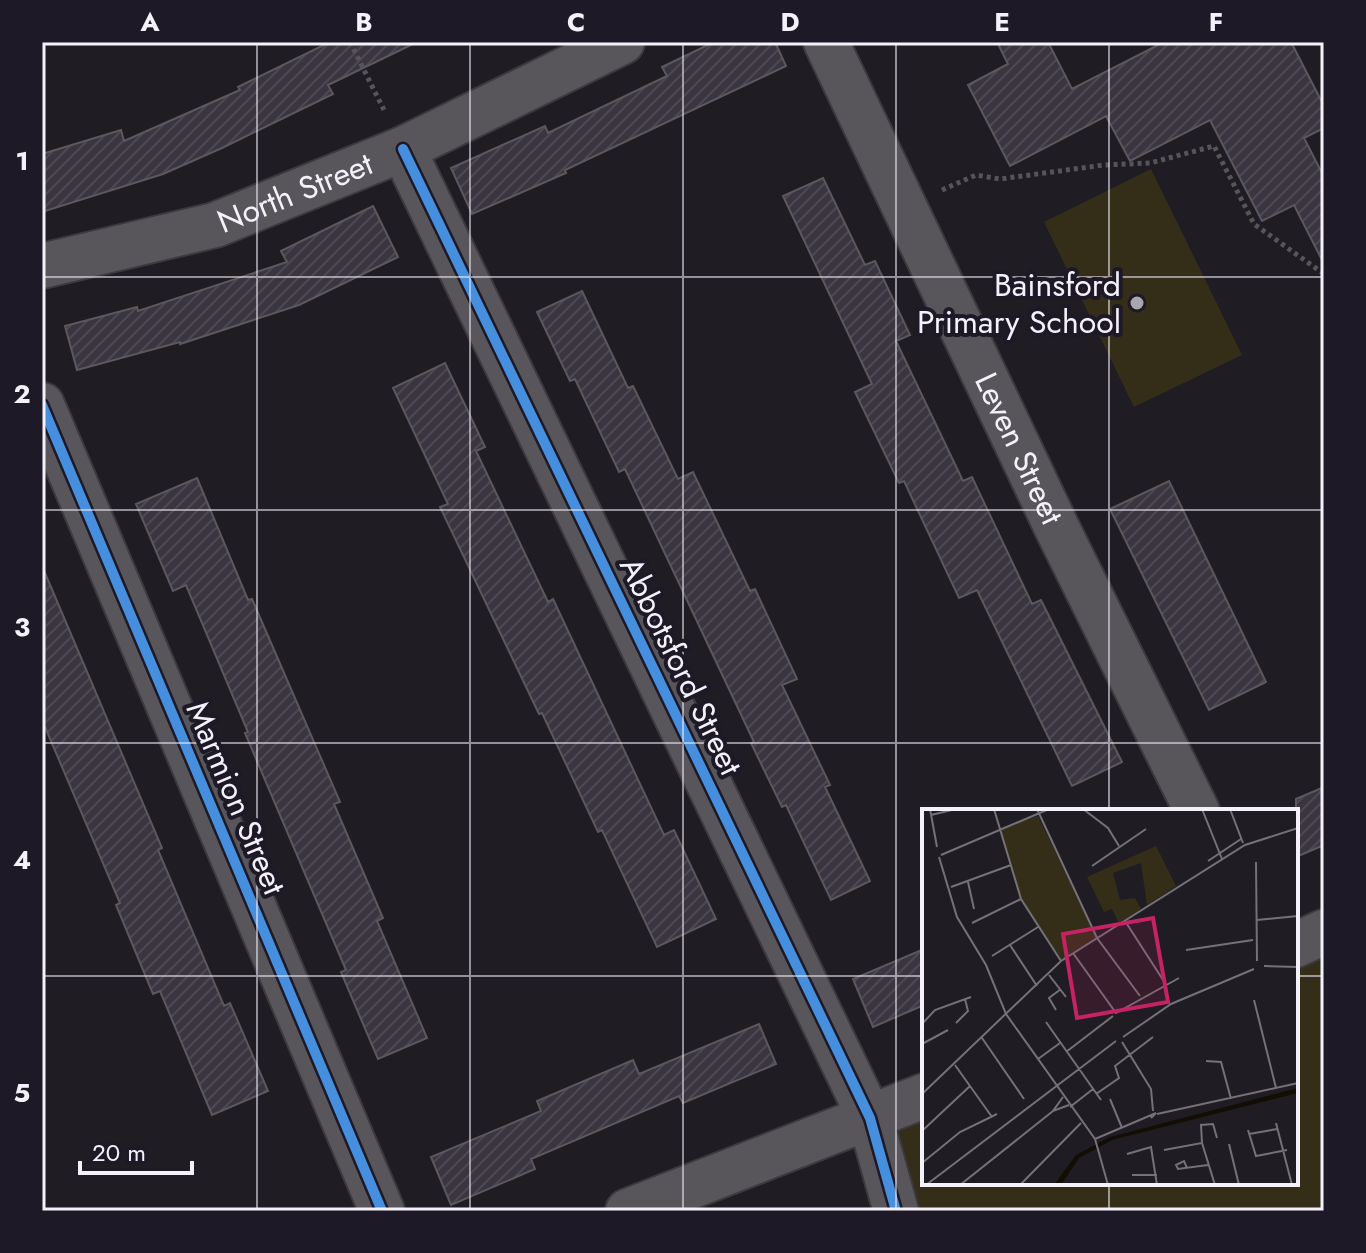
<svg xmlns="http://www.w3.org/2000/svg" width="1366" height="1253" font-family="Jost,sans-serif">
<style>
.park{fill:#342e19}
.building{fill:url(#building-hatch);stroke:#5b585e;stroke-width:2}
.lines{fill:none;stroke-linecap:round;stroke-linejoin:round}
.minor-casing{stroke:#3c393f;stroke-width:48}
.path{stroke:#57555a;stroke-width:5;stroke-dasharray:4 4;stroke-linecap:butt}
.minor{stroke:#58565b;stroke-width:44}
.cycleway-casing{stroke:#1e1926;stroke-width:15}
.cycleway{stroke:#468fdf;stroke-width:10}
.grid{fill:none;stroke:#f5f1fb;stroke-width:2;stroke-opacity:0.55}
.poi-dot{fill:#aaa6af;stroke:#1e1926;stroke-width:3}
.labels{text-anchor:middle;stroke-width:8;stroke-linejoin:round;paint-order:stroke}
.street-label{font-size:32px;fill:#f5f1fb;stroke:#1e1926}
.poi-label{font-size:32px;fill:#f5f1fb;stroke:#1e1926;text-anchor:end}
.inset-road{fill:none;stroke:#757179;stroke-width:2}
.view{fill:#c52363;fill-opacity:0.15;stroke:#c52363;stroke-width:4}
.inset-edge{fill:none;stroke:#f5f1fb;stroke-width:4}
.neatline{fill:none;stroke:#f5f1fb;stroke-width:3}
.grid-label{font-size:26px;text-anchor:middle;font-weight:bold;fill:#f5f1fb}
</style>
<defs>
<pattern id="building-hatch" width="6" height="6" patternUnits="userSpaceOnUse" patternTransform="scale(2)"><rect width="6" height="6" fill="#3a3540"/><path d="M-1 1l2-2M0 6l6-6M5 7l2-2" fill="none" stroke="#4d4953"/></pattern>
</defs>
<rect width="100%" height="100%" fill="#1f1c23"/>
<path class="park" d="M1151,169l91,186 -108,52 -90,-185z
M1324,932v279h-428l-26,-93 54,-22v87h372v-238z"/>
<path class="building" d="M330,42h87l-89,43 5,9 -111,54 -59,26 -121,38v-58l79,-24 3,11 116,-51 -2,-3z
M714,42h61l11,24 -221,104 1,3 -94,41 -21,-46 94,-42 3,7 119,-57 -5,-9z
M997,42h51l24,47 92,-47h127l33,64v22l-20,10 20,39v87l-30,-59 -32,16 -52,-101 -80,41 -24,-45 -96,50 -42,-81 40,-21z
M823,178l42,87 10,-4 35,74 -14,6 67,140 9,-4 60,127 9,-4 81,162 -50,24 -95,-196 -18,8 -55,-117 -5,2 -44,-91 17,-8 -89,-188z
M373,206l25,51 -99,48 -119,39v-2l-103,28 -12,-44 72,-19 1,4 149,-49 -6,-11z
M582,291l46,97 5,-2 45,93 15,-7 57,119 5,-2 42,90 -15,6 48,100 -5,2 45,94 -39,19 -45,-95 -4,2 -31,-64 3,-1 -129,-273 -6,3 -44,-93 -5,2 -33,-69z
M445,363l40,84 -9,4 72,151 5,-3 111,236 10,-5 42,89 -59,28 -55,-117 -4,2 -56,-119 -3,1 -99,-207 8,-3 -55,-116z
M197,478l51,122 4,-1 88,203 -6,2 49,114 -6,3 50,117 -49,21 -37,-87 5,-2 -101,-237 3,-1 -62,-147 -13,6 -37,-87z
M1169,481l97,201 -57,28 -99,-201z
M42,566l120,282 -4,2 66,156 6,-3 38,88 -56,24 -52,-124 -7,3 -37,-89 4,-2 -78,-183z
M1324,787v58l-28,12v-58z
M924,949v56l-51,22 -20,-48z
M759,1024l17,40 -93,39 -4,-7 -148,63 4,10 -84,36 -20,-48 110,-46 -4,-10 96,-41 6,14z"/>
<g class="lines">
<defs>
<g id="minor">
<path id="s1" d="M826,42l230,484 141,285"/>
<path d="M403,149l467,969 26,93"/>
<path id="s2" d="M42,266l173,-41 188,-76 219,-107"/>
<path d="M42,405l340,806"/>
<path d="M1296,945l28,-13"/>
<path d="M628,1211l296,-115"/>
</g>
</defs>
<use href="#minor" class="minor-casing"/>
<path class="path" d="M350,42l35,70
M942,190l34,-15 24,4 104,-14 46,-2 64,-17 40,78 70,50"/>
<use href="#minor" class="minor"/>
<defs>
<path id="cycleway" d="M403,149l467,969 26,93
M42,405l340,806"/>
</defs>
<use href="#cycleway" class="cycleway-casing"/>
<use href="#cycleway" class="cycleway"/>
</g>
<path class="grid" d="M257,42v1169M470,42v1169M683,42v1169M896,42v1169M1109,42v769M42,277h1282M42,510h1282M42,743h1282M42,976h882M1296,976h28M1109,1183v28"/>
<circle class="poi-dot" cx="1137" cy="303" r="8"/>
<g class="labels">
<g class="street-label">
<text dy="11" stroke="none"><textPath href="#s2" startOffset="264">North Street</textPath></text>
<text dy="11" stroke="none"><textPath href="#s1" startOffset="450">Leven Street</textPath></text>
<text transform="translate(681 666) rotate(64)" y="11">Abbotsford Street</text>
<text transform="translate(236 798) rotate(67)" y="11">Marmion Street</text>
</g>
<g class="poi-label">
<text x="1121" y="296">Bainsford<tspan x="1121" dy="37">Primary School</tspan></text>
</g>
</g>
<g transform="translate(922 809)">
<rect width="376" height="376" fill="#1f1c23"/>
<path d="M234,37l20,40 -29,19 -6,-42 -28,10 7,27 15,-2 6,11 -22,14 -7,-14 -8,3 -17,-35z" fill="#342e19"/>
<path d="M116,7l59,122 -36,23 -40,-62 -21,-71z" fill="#342e19"/>
<path d="M376,279v5l-186,47 -33,18 -18,27h-7l22,-30 34,-18z" fill="#130e03"/>
<path class="inset-road" d="M8,0l7,38M72,0l27,90 40,62M115,0l60,129 43,58M161,0l25,19 11,18M280,0l20,50M308,0l13,34M9,6l25,-6M19,46l108,-46M17,48l18,60 29,48 20,49 89,125 13,46M286,52l33,-22M334,53l1,99M170,57l54,-37M46,73l6,27M29,78l60,-22M335,111l41,-4M203,112l40,62M50,114l49,-24M88,136l27,41M264,141l67,-10M151,144l43,60 63,-35M70,147l46,-29M342,157l34,1M127,166l17,22M332,191l22,88M134,201l-7,-12 12,-9M124,213l55,78M34,214l12,-12 -3,-12M0,215l13,-14 36,-13M201,228l48,-33 83,-35M60,229l42,61M200,233l29,47 2,22M0,235l26,-14M144,243l47,-36M116,250l22,-16M284,252l15,1 10,37M33,256l37,52M0,285l139,-133 184,-116 53,-17M174,285l23,-16 -4,-12 38,-29M141,288l-10,14 16,-6M188,290l12,29M148,298l23,-18M235,305l141,-31M354,314l16,62M326,321l8,26 31,-6M0,322l48,-45M327,325l28,-5M173,330l61,-26 -5,5M280,334l13,42M307,335l10,41M242,341l38,-7 -1,-18 12,-1 4,14M205,345l24,-7 6,38M0,354l38,-31 37,-18M265,359l-3,-7 -8,4 2,4 30,-4M210,366h25M4,376l190,-144M38,376l93,-74M98,376l61,-62"/>
<path class="view" d="M231,109l15,84 -91,16 -14,-84z"/>
<rect width="376" height="376" class="inset-edge"/>
</g>
<rect width="1366" height="1253" fill="none" stroke="#1e1926" stroke-width="88"/>
<path d="M80 1161v12h112v-12" fill="none" stroke="#f5f1fb" stroke-width="4"/>
<text x="92" y="1161" font-size="24" fill="#f5f1fb" stroke="#1e1926" stroke-width="6" paint-order="stroke">20 m</text>
<rect x="44" y="44" width="1278" height="1165" class="neatline"/>
<g class="grid-label">
<text x="150" y="31">A</text>
<text x="364" y="31">B</text>
<text x="576" y="31">C</text>
<text x="790" y="31">D</text>
<text x="1002" y="31">E</text>
<text x="1216" y="31">F</text>
<text x="22" y="170">1</text>
<text x="22" y="403">2</text>
<text x="22" y="636">3</text>
<text x="22" y="869">4</text>
<text x="22" y="1102">5</text>
</g>
</svg>
